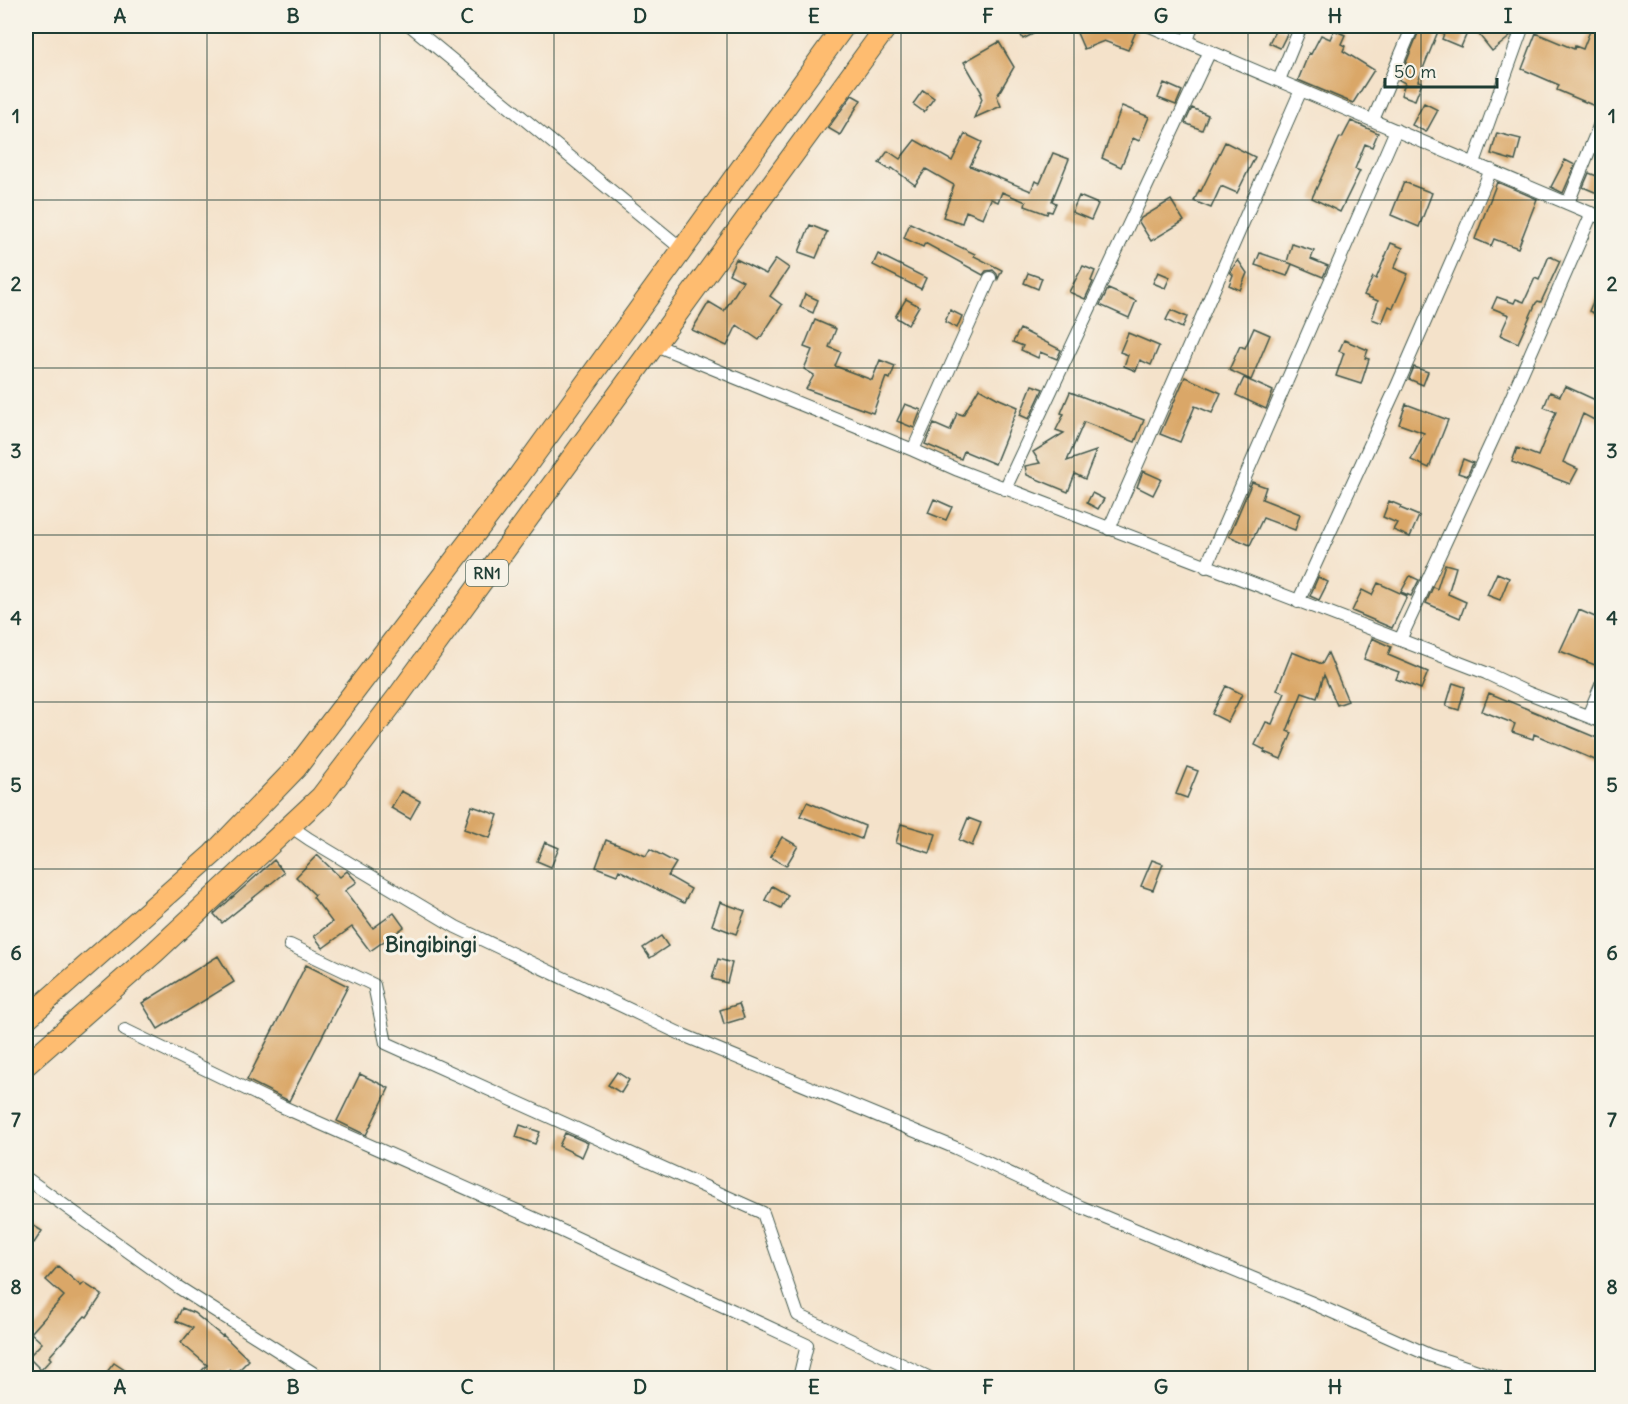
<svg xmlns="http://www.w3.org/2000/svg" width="1628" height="1404" font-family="Delius,sans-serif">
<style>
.building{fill:#daa768}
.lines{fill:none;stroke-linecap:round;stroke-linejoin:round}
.minor-casing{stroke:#3f564a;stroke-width:14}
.trunk-casing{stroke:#3f564a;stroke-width:23}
.minor{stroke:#fff;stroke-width:12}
.trunk{stroke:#febc70;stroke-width:21}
.grid{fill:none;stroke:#1f3d34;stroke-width:1.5;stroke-opacity:0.55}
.labels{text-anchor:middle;stroke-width:6;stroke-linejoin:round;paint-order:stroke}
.shield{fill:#f7f3e8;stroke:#60746a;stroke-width:1.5}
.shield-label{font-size:16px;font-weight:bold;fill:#1f3d34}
.quarter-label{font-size:21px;font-weight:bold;fill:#1f3d34;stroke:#f7f3e8}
.neatline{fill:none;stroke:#1f3d34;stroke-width:2}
.grid-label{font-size:20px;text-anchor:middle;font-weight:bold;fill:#1f3d34}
</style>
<rect width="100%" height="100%" fill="#f7f3e8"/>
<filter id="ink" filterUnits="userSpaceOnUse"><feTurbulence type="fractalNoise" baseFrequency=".0167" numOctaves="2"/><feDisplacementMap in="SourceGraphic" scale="12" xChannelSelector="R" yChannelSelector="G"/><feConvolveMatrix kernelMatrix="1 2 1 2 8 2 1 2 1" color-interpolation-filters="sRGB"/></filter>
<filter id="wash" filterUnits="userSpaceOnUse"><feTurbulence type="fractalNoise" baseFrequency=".008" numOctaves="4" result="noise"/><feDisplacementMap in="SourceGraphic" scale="24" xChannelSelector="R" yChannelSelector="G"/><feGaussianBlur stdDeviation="1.35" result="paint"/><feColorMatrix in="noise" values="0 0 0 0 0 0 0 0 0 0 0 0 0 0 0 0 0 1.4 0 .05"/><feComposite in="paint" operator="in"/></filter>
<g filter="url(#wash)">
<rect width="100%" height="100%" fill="#f4e2ca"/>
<g id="blocks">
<path class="building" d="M1016,26h33l-26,13z
M1074,26h49l13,5 -8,19 -24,-9 -20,8z
M1421,26h11l7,3 -21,52 4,1 -7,18 -14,-5 4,-12 -6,-3z
M1447,26h23l-9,21 -19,-8z
M1472,26h30l9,10 -19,15z
M1592,26h10v83l-45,-19 2,-5 -37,-16 14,-36 38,16 1,-3 8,3z
M1277,27l11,5 -8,16 -11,-5z
M1334,30l11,5 -4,9 4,2 -2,5 31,19 -21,33 -55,-23 11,-27 2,1 10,-19 9,4z
M999,42l15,25 -17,29 4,10 -27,12 8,-19 -2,-5 2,-1 -18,-31z
M1164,83l18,8 -6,14 -18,-7z
M923,90l11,8 -10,14 -11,-8z
M852,95l9,5 -21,35 -12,-7z
M1424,103l14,7 -12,22 -14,-7z
M1122,106l27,11 -10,24 -6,-3 -12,29 -19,-9z
M1192,108l16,7 -6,15 -17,-7z
M1351,121l27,12 -6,14 -7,-3 -10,25 5,2 -20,41 -28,-14 28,-61 2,1z
M1497,133l24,6 -6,22 -24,-7z
M965,134l17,8 -12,24 61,25 4,-10 5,2 13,-30 16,6 -17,42 4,2 -4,9 -4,-1 -1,3 -22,-8 1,-4 -24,-10 -4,10 -7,-3 -8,19 -17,-7 -4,12 -19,-6 11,-32 -28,-16 -11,16 -23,-17 -2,2 -11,-7 9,-12 12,8 15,-19 37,21z
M1225,142l30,15 -18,36 -16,-7 -10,22 -17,-7 5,-11 2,1z
M1565,160l10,5 -12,28 -12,-6z
M1589,173l13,5v17l-19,-8z
M1404,182l28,11 -13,34 -28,-12z
M1497,182l40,17 -19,49 -24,-9 -3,7 -16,-7z
M1079,196l19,8 -7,16 -19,-8z
M1171,200l13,21 -33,20 -12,-19 2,-4z
M910,223l65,31 -1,2 28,14 -4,9 -1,-5 -4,-4 -7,1 -3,4 -58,-32 -2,4 -19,-9z
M810,225l17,7 -11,26 -17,-6z
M1391,243l12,5 -9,20 14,6 -15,34 -4,-2 -7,17 -10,-4 6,-18 -14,-6 9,-18 3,2z
M1292,244l22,7 -3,8 17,7 -5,11 -36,-15z
M1260,253l32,11 -5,12 -32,-11z
M878,254l48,24 -5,11 -48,-24z
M1549,256l11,5 -19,41 -3,-1 -2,2 -18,40 -18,-8 9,-20 -17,-7 5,-11 17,6 2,-4 8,3 11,-24 4,2z
M736,259l30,15 10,-15 13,9 -19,28 12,9 -23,35 -22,-15 -10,21 -35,-16 17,-28 15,9 19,-30 -14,-7z
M1238,260l9,13 -7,17 -11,-5 4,-10 -3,-3z
M1083,266l12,5 -4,10 2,1 -8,17 -16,-7z
M1158,272l12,5 -5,11 -12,-5z
M1028,273l14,5 -4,11 -14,-6z
M1602,280v37l-13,-6z
M1108,289l28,12 -7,17 -29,-13z
M805,294l13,6 -5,13 -13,-6z
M906,299l13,7 -11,19 -13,-8z
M950,310l12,6 -5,12 -12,-6z
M1171,310l16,7 -5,11 -16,-8z
M815,320l21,9 -7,18 12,5 -6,14 37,14 8,-20 15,6 -5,13 -4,-2 -13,36 -67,-24 8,-14 -10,-6 8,-19 -8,-3z
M1254,328l16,7 -19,45 -22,-10 11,-24 5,2z
M1020,329l41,21 -4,9 -17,-7 -2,6 -17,-8 2,-4 -10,-4z
M1128,333l31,13 -8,19 -11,-5 -4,11 -12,-5 4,-11 -8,-3z
M1344,340l24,10 -3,8 4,1 -8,25 -25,-8 8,-23 -5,-2z
M1414,367l14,5 -5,13 -14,-6z
M1185,377l36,16 -9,20 -17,-7 -15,36 -20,-8z
M1244,378l29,13 -7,18 -30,-14z
M1032,385l11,4 -14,30 -9,-4z
M1565,386l37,17v21l-19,-10 -20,48 15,7 -8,15 -58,-22 5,-14 21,8 18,-44 -12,-5 6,-15 10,4z
M979,388l18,10 21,9 -23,57 -31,-13 -3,8 -36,-15 9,-20 16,7 7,-18 6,2z
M1070,392l74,28 -9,22 -51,-20 -17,39 29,-10 -11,28 -10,-5 -7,18 -41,-17 -2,-9 15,-3 -7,-11 31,-19 -8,-3 8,-16 -3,-1z
M905,404l16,6 -7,18 -17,-7z
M1406,404l42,16 -19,48 -18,-8 13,-27 -25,-9z
M1463,459l10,4 -6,13 -9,-3z
M1143,471l18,8 -8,16 -16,-8z
M1252,482l14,5 -4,12 38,15 -5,16 -32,-12 -13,27 -21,-9z
M1092,493l12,6 -6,10 -11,-6z
M934,499l18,8 -6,13 -18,-7z
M1389,501l12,5 -1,2 19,8 -9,21 -17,-7 4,-7 -14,-6z
M1445,564l11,3 -8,27 18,8 -6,16 -34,-15 7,-16 4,2z
M1497,573l12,5 -9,22 -13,-5z
M1410,576l9,4 -8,16 -10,-4z
M1318,577l10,5 -9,18 -9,-4z
M1378,583l29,13 -15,32 -40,-17 10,-21 10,5z
M1579,610l23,10v41l-2,6 -40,-16z
M1372,638l19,9 -3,8 40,17 -7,17 -25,-10 3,-7 -35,-13z
M1292,652l30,12 6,-11 20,48 -11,4 -13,-30 -7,23 -15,-5 -15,38 5,2 -11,26 -17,-7 1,-2 -10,-5 11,-23 6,2 13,-31 -8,-3z
M1453,683l12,4 -6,23 -13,-4z
M1226,686l16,8 -14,28 -16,-8z
M1489,693l113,47v23l-68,-29 -1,5 -21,-7 3,-8 -33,-13z
M1187,767l11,4 -11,27 -11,-4z
M401,791l19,10 -10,18 -19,-11z
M807,802l58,24 -4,13 -61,-23z
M472,806l26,9 -8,23 -26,-9z
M968,818l13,5 -9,23 -13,-6z
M901,824l35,10 -6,19 -34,-10z
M782,837l16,9 -12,20 -16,-9z
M606,840l40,16 4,-7 26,14 -8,13 23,13 -7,14 -65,-33 -2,5 -21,-8z
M545,842l14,6 -8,19 -14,-6z
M317,855l23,22 7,-6 10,11 -12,9 28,37 21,-15 10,14 -34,24 -18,-24 -29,21 -9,-12 18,-14 -19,-25 2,-2 -19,-18z
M274,860l10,13 -62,50 -8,-9z
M1152,860l11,4 -10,26 -12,-4z
M772,886l16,9 -7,13 -16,-8z
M720,902l25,9 -9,23 -24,-9z
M661,936l7,10 -18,12 -7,-10z
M218,956l16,26 -76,47 -16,-26z
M718,959l14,4 -5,20 -15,-4z
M306,965l42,21 -59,115 -42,-21z
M739,1004l5,14 -20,6 -4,-14z
M617,1072l12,8 -8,13 -13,-8z
M360,1074l29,14 -23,47 -29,-14z
M520,1125l20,7 -5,12 -19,-7z
M565,1133l23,10 -6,14 -23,-11z
M26,1221l16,10 -8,12 -8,-6z
M58,1266l23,20 3,-3 18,12 -15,22 -2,-1 -36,41 2,2 -10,11 -13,-13 14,-14 -11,-10 33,-37 -18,-16z
M182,1308l12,5 28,23 1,-1 26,25 -14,14 -5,-5 -9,9h-26l12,-13 -26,-22 12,-15 -17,-7z
M114,1363l12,8 -6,7h-5l-9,-5z"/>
</g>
</g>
<g filter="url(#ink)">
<use href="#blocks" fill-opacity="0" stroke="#3f564a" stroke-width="1.5"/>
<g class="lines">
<defs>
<path id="minor" d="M411,26l271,223
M1150,26l452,192
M1187,41l5,-15
M1279,80l22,-54
M1373,120l40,-94
M1474,163l49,-137
M1568,203l34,-84
M653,344l260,106 45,20 528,203 40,19 76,30
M913,450l77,-172
M1005,489l205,-438
M1109,529l192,-439
M1206,567l190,-437
M1298,602l99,-216 94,-216
M1400,640l98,-212 94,-215
M1588,716l14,-33
M290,826l19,13 147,88 227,108 273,113 125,59 229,95 119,53 70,23
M290,945l84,40 12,58 377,170 35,102 132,63
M125,1030l156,76 268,119 258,120 -8,33
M26,1178l152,109 143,91"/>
<path id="trunk" d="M26,1019l187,-165 83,-86 222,-291 326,-451
M26,1065l129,-113 166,-155 78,-102 488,-669"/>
</defs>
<use href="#minor" class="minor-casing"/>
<use href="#trunk" class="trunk-casing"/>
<use href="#minor" class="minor"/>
<use href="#trunk" class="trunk"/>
</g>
</g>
<path class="grid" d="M207,26v1352M380,26v1352M554,26v1352M727,26v1352M901,26v1352M1074,26v1352M1248,26v1352M1421,26v1352M26,200h1576M26,368h1576M26,535h1576M26,702h1576M26,869h1576M26,1036h1576M26,1204h1576"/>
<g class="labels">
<rect class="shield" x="466" y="560" width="42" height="26" rx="4.5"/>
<g class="shield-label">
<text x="487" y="579">RN1</text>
</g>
<g class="quarter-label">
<text x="431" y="952">Bingibingi</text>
</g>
</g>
<rect width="1628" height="1404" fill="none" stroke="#f7f3e8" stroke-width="66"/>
<path d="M1385 78v9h112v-9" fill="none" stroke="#1f3d34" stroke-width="3"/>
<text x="1394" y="78" font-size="18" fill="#1f3d34" stroke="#f7f3e8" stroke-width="4.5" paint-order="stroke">50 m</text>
<rect x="33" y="33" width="1562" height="1338" class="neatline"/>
<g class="grid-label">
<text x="120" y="23">A</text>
<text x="293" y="23">B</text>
<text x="467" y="23">C</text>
<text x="640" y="23">D</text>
<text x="814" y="23">E</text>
<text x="988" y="23">F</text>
<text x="1161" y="23">G</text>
<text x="1335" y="23">H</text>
<text x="1508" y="23">I</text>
<text x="16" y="123">1</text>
<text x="1612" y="123">1</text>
<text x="16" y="291">2</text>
<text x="1612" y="291">2</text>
<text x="16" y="458">3</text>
<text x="1612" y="458">3</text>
<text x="16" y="625">4</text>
<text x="1612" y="625">4</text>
<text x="16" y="792">5</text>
<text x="1612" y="792">5</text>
<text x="16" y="960">6</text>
<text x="1612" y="960">6</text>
<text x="16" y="1127">7</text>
<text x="1612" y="1127">7</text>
<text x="16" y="1294">8</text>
<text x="1612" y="1294">8</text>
<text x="120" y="1394">A</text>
<text x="293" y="1394">B</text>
<text x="467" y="1394">C</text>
<text x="640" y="1394">D</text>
<text x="814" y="1394">E</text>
<text x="988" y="1394">F</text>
<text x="1161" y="1394">G</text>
<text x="1335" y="1394">H</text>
<text x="1508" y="1394">I</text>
</g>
</svg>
